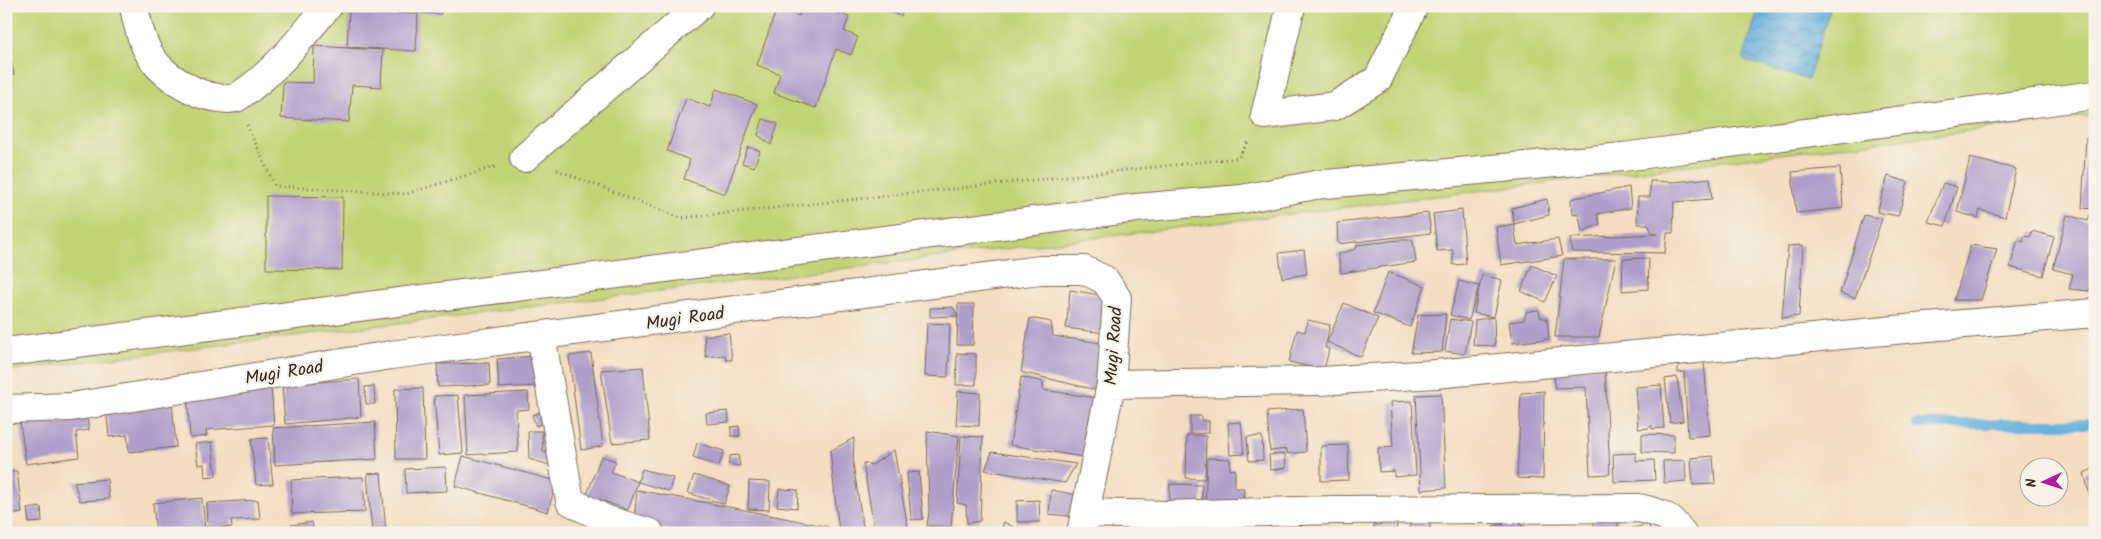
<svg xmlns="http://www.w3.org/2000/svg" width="2101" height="539" font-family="Kalam,sans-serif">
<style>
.grass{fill:#c2d476;stroke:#7e7f4a}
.water{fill:url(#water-waves);stroke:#4f6c7d}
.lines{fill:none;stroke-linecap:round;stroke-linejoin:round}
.stream{stroke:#63afdc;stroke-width:10}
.building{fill:#af9ecb}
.minor-casing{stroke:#7b6957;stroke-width:30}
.path{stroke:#7b6957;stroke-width:3;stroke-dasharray:1 4;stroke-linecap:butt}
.minor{stroke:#fff;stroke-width:28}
.labels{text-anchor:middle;stroke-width:4.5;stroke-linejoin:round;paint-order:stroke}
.street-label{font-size:18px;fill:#3b2a1e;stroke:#f7f3e8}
</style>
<defs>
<pattern id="water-waves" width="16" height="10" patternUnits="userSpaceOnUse" patternTransform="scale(1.25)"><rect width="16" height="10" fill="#63afdc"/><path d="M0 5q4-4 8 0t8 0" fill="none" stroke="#538fb2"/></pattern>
</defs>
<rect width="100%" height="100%" fill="#f7f3e8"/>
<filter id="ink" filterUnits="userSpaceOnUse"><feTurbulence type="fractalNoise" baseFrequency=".02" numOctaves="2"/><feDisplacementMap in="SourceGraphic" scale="10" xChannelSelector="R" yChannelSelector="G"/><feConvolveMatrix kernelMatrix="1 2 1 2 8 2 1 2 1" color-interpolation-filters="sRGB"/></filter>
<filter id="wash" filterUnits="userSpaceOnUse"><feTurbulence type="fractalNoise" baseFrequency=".0096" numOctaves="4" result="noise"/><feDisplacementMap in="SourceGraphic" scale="20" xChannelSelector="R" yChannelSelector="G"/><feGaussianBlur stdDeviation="1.12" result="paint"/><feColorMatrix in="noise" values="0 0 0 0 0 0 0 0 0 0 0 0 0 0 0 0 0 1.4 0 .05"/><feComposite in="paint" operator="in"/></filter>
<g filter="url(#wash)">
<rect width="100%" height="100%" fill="#f3ddc0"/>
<path class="grass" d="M6,6h2089v106l-4,4 -2085,255z"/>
<path class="water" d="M1759,6h72l-23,74 -65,-20z"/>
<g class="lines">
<path class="stream" d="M1917,424h178"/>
</g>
<g id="blocks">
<path class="building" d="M372,6h69v8l-69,-4z
M802,6h18l29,11 -5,14 14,6 -7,18 -15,-6 -20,59 -42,-15 6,-19 -23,-9 20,-57 22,8z
M874,6h31l-4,10z
M349,11l69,3 -2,37 -69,-4z
M6,40h1l7,35h-8z
M314,46l69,4 -2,37 -29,-2 -3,37 -68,-4 2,-36 30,1z
M716,89l41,15 -32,90 -41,-15 6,-19 -23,-9 19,-53 24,9z
M763,119l15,5 -7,21 -13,-10z
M2086,137h9v72l-13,-1z
M748,147l12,4 -6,16 -12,-4z
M1970,158l46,11 -11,48 -25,-7 -2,8 -21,-6z
M1840,168l3,40 -47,5 -4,-41z
M1888,176l20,6 -10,34 -21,-4z
M1710,178l2,21 -38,3 -1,31h-6l-2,20 -93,-1 -2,-14 87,-4 -5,-1 -4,-9h-11l1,-27h12v-16l24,1z
M1943,183l14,4 -12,39 -17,-4z
M1629,187l2,21 -34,6 3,10 -18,8 -3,-17 -7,-1 -1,-15z
M266,196l77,1 -1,73 -76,-1z
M1547,199l2,16 -35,9 -2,-16z
M1462,210l4,54 -13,1v-15l-16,1 -4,-37z
M1428,213l3,20 -93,11 -1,-21z
M1864,215l18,4 -27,79 -15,-5z
M2067,215l21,6 2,-6h5v57l-6,19 -20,-2 4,-15 -20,-5z
M1514,224l3,21 41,-6 4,17 -61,9 -5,-38z
M2032,231l22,6 -11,39 -33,-9 8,-27 5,2 2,-6 5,1z
M1399,240h14l3,22 -75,11 -3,-19 18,-5 1,-4z
M1803,245l-4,71 -17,2 6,-72z
M1971,245l26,4 -16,51h-27z
M1304,250l3,24 -25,4 -3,-25z
M1649,258l-1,31 -26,2 1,-32z
M1564,259h52l-17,78h-44z
M1532,265l25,11 -12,26 -24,-11z
M1388,272l37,14 -15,41 -37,-14z
M1482,275l20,5 -8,37 1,29 -22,-1 2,-25 19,-3 -20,-4z
M1459,281l20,5 -10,34 -19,-5z
M1070,290l42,7 -7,36 -39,-5z
M1344,303l34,15 -17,39 -34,-15z
M958,304h16l-1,41h-16z
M953,307l5,9 -28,1v-9z
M1539,310l1,7 7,2 2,20 -37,4 -3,-21 15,-2 2,-8z
M1446,314l-4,38 -31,1 7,-38z
M1030,318l21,4 2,14 48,7 -1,48 -79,-19z
M1450,319l21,3 -6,32 -20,-3z
M1308,320l22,5 -5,23 4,1 -5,21 -35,-8 8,-32 8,2z
M927,323l23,1 -2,53 -23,-1z
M729,333l3,27h-6l-1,-5 -19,2 -2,-21z
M591,353l12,93 -22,4 -12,-94z
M957,353l19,1v31h-20z
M534,356l2,30 -37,2 -2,-29z
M1704,362l6,73 -22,2 -4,-65 -6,1v-9z
M489,363l1,22 -52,2 -1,-23z
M1605,366l5,108 -20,1 -4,-88 -31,1 -1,-19z
M643,367l7,73 -38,3 -11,-73z
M1021,377l22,5v8l61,9 -9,60 -85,-14z
M1677,377l6,44 -13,2 -5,-44z
M359,379l2,38 -76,7 -3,-39z
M1661,385l3,43 -12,1v-4l-3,3 -11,1 -3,-42z
M374,386l1,18h-9l-1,-17z
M271,387l3,38 -68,5 1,6 -17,2 -3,-45z
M423,388l2,71h-29l-1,-70z
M958,391l22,2 -1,33 -23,-1z
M1544,391l-1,88 -26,-1 4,-85z
M528,392l1,17 -13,1 2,42 -50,3 -3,-60z
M1441,394l5,94 -25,2 -5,-95z
M458,395l5,58 -24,2 -5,-59z
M1412,401l4,74 -22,2v-6l-15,1 -1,-24 15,-1 -3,-45z
M172,402l4,45 -47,5 -2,-17 -18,2 -3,-29z
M1303,409l3,43 -19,2v-5l-17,2 -3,-39z
M544,411l4,10 -12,5 -4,-11z
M728,411l1,11 -22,2 -1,-11z
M86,413l3,17 -13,2 3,25 -53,7 -6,-42z
M1190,416h12v5h7v12l-19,1z
M375,422l2,37 -102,6 -2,-37z
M1241,422l3,32 -14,1 -2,-32z
M739,426l1,10h-9v-9z
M528,431h14l1,21 10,3 -3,10 -21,-6z
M927,431l32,5 -8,91 -24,-1 2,-14z
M1642,434l32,1v18l-32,-1z
M1187,435l19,1 -1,43 -19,-1z
M961,436l22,1 -3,84 -13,2 -1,-18 -9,-2z
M1262,436l1,24 -14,1 -2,-24z
M268,438l5,46 -17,1 -5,-46z
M854,438l-1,26 11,69h-25l-9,-82z
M212,442l4,34 -11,1 -1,-13 -6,1 -3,-21z
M697,443l27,8 -5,15 -26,-8z
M1348,445l1,35 -28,1v-35z
M894,450l14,78 -33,5 -12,-70 9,2z
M992,452l84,12 -11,19 -80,-13z
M1636,453v8l18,-1 1,20 -41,2 -1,-28z
M1285,454l1,14 -16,2 -1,-15z
M738,455l2,11 -12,-2 2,-8z
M463,456l93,25 -8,31 -93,-26z
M601,456l15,5 -5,11 27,10 4,-13 31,9 -4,13 -31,-9 -10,28 -41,-15z
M1713,456l2,28 -22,1 -2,-27z
M1207,458l23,1v11l5,-1v19h9l-1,18h-38z
M1685,460l1,21 -22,2 -1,-22z
M446,467l1,24 -41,2 -1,-24z
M2095,468v31l-4,1 -7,-27z
M17,471l5,42 -16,2v-42z
M919,472l4,47 -12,1 -4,-47z
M381,473l5,60h-14l-5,-59z
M694,475l36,11 -6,18 -36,-11z
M363,477l2,35 -73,2 -1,-34z
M107,479l2,20 -29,2 -6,-19z
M749,481l21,1 -1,28 -21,-1z
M1170,484l32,1v21h-33z
M779,489l19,1 -1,18 -20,-2z
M637,490l92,17 100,20 -1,6h-151l-43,-12z
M1051,490l31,6 -3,21 -30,-3z
M202,498l3,31 -49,4 -3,-30z
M258,500l2,19 -29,1 1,7 -24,2 -1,-26z
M1039,500l1,22h-23v-21z
M41,507l1,15 -13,1 -2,-14z
M1615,511l5,22h-24l-4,-17z
M1520,521l4,12h-29l-2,-7z
M312,522l2,11h-22l-1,-8z
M1004,522l20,11h-24z
M1397,522v11h-23v-10z
M1430,523v10h-20v-9z
M1649,524l2,9h-25v-3z
M1275,526v7h-66v-5z"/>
</g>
</g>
<g filter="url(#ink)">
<use href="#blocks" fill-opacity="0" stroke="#7b6957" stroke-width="1"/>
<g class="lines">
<defs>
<path id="minor" d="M134,6c8,47 21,67 65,87 7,3 29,8 37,5 4,-2 9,-7 13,-9 31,-23 54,-54 79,-83
M1291,6l-26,109 70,-9 43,-27 36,-73
M524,158l175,-152
M541,336l29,165 37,19 43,13
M6,352l1130,-144 106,-9 73,-14 308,-28 472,-62
M1111,384l209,-3 116,-7 480,-46 179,-15
M6,409l65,-2 320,-52 649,-85h44l21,10 12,18 -6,86 -30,149
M1086,513l79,2 170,-5 304,-2c21,5 30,7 43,25"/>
</defs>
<use href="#minor" class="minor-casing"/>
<path class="path" d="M247,125l28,61 131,8 91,-28
M557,170l124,48 557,-60 11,-18"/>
<use href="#minor" class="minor"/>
</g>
</g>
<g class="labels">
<g class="street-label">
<text transform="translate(685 318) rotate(-8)" y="6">Mugi Road</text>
<text transform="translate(1113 346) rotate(-86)" y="6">Mugi Road</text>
<text transform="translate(284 372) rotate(-9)" y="6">Mugi Road</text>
</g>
</g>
<rect width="2101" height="539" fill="none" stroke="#f7f3e8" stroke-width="25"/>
<g transform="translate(2044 482) rotate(266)"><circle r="24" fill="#f7f3e8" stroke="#aca397"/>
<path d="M0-4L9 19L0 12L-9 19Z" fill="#b5179e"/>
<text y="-8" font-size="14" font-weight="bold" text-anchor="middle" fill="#3b2a1e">N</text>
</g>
</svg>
